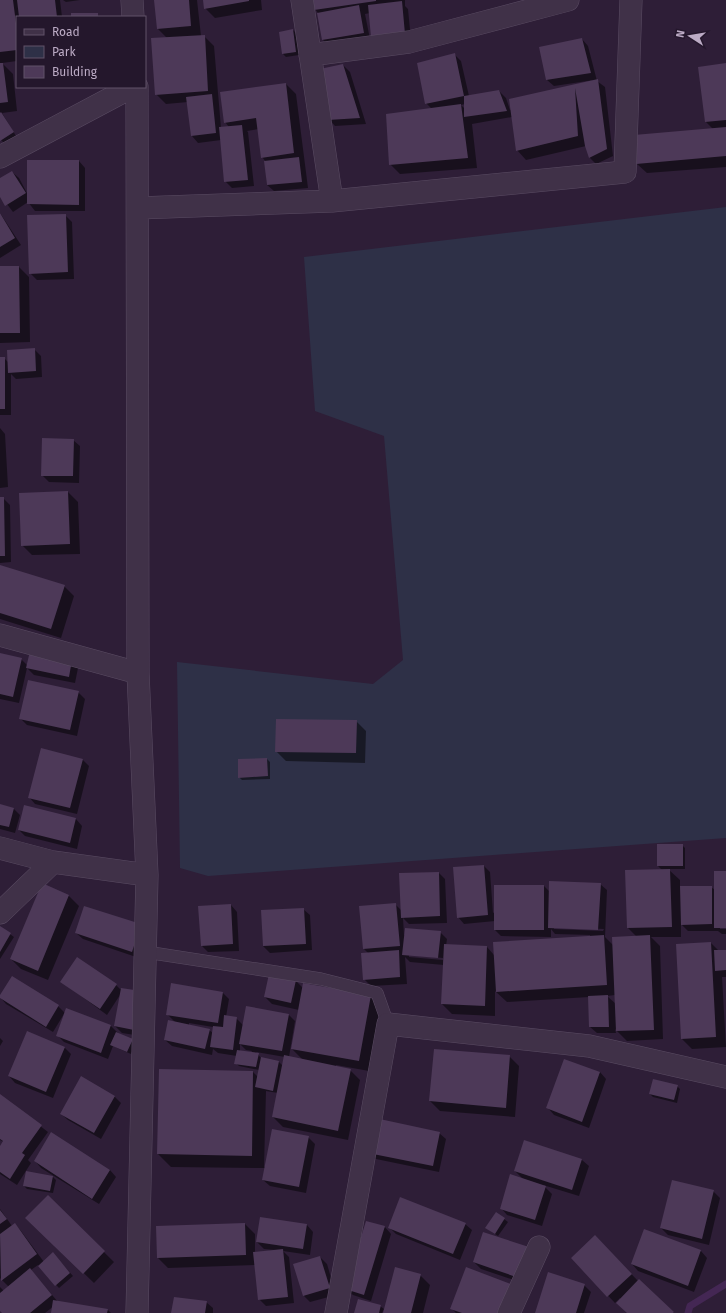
<svg xmlns="http://www.w3.org/2000/svg" width="726" height="1313" font-family="'Fira Sans',sans-serif">
<style>
.green{fill:#2e3047}
.shadow{fill:#0007;fill-rule:evenodd}
.lines{fill:none;stroke-linecap:round;stroke-linejoin:round}
.stream{stroke:#442754;stroke-width:7}
.building{fill:#4d3958}
.lane-casing{stroke:#5a4c63;stroke-width:13}
.street-casing{stroke:#5a4c63;stroke-width:23}
.lane{stroke:#403148;stroke-width:12}
.street{stroke:#403148;stroke-width:22}
</style>
<rect width="100%" height="100%" fill="#2e1e37"/>
<path class="green" d="M726,207v631l-518,38 -28,-8 -3,-206 196,22 30,-24 -19,-224 -69,-25 -11,-154z"/>
<path class="shadow" d="M0,0h60l2,17h-45v44l-15,2 11,11 4,37 -15,2 14,23 -12,7 -4,-4z
M63,0h17l-14,2z
M155,0h42l4,36h3l10,10 7,82 8,-1 -4,-5 61,-38 10,10 12,94 -34,3 -7,-6 -1,-23 -4,-5 -3,-28 -12,2 1,1 6,54 -22,2 -7,-7 -4,-41 -23,3 -6,-7 -4,-34 -22,2 -10,-10 11,-56 -9,-9z
M204,0h57l1,10 -47,8 -10,-10z
M313,0h92v6l3,3 3,31 -41,-27 -5,1 5,25 -40,8 -7,-7 -5,-27 -3,-4z
M293,30l3,3 3,22 -13,2 -3,-3z
M582,39l6,7 9,35 8,6 8,69 -17,8 -6,-6 -4,-12 -60,14 -9,-10 -5,-33 -40,7 5,44 -77,6 -10,-10 41,-56 -5,-5 28,-49 7,7 8,35 30,-5 7,7 4,12 84,-30 -40,6 -7,-6zM465,104v5l-4,-4z
M726,64v103l-79,6 -10,-9 76,-35 -7,-7z
M343,65l7,7 16,52 -31,2 -6,-7z
M79,161l6,7v43h-50l-7,-9 -15,10 -13,-17v-16l12,-7 7,6 9,17z
M0,213l21,32 -21,13z
M65,215l7,7 2,57 -37,1 -7,-7z
M0,267h19l10,10 1,65 -30,1z
M34,349l7,7 1,21 -26,2 -5,-5v41h-11v-57h4l5,5z
M0,428l5,6 3,53 -8,1z
M73,440l7,6 -1,37 -30,-1 -7,-7z
M68,492l10,10 2,52 -48,1 -10,-10z
M0,498h3l7,7 1,57 -11,1z
M0,566l64,20 10,10 -13,42 -61,-19z
M31,652l47,16 -3,15 -41,-8 -7,-7 -8,35 -19,-4v-45l21,5 7,7z
M78,692l7,7 -8,37 -50,-11 -7,-7z
M356,721l10,10 -1,32 -79,-2 -10,-10z
M82,759l7,7 -12,48 -42,-10 -6,-7z
M267,759l3,3v17l-28,1 -3,-3z
M0,805l14,4 6,6 -5,18 -15,-4z
M76,819l6,7 -5,23 -52,-13 -6,-6z
M682,845l3,3v21h-17l12,11v7h31l4,3 11,-18v55h-6v2h6v5h-4l-4,-3h-30l-7,-7v13h-30l9,9 3,93 -36,2 -12,-12 1,4h-19l-7,-6 -1,-30 -82,5 -12,-11v25l-43,-2 -10,-10 2,-39 -34,-3 -5,-5 2,27 -36,2 -7,-7 4,-26 -4,-4 31,-45 7,7 37,-38 6,6 2,44 -38,1 -6,-6 1,17 36,-3 7,7 -1,7 41,1 7,8 96,-18v-2l-35,-1 -4,-5v8l-50,-1 -6,-6v-9l-31,3 -6,-7 26,-51 6,6 3,41 2,-1v-26h49l6,6 50,-8 7,6 -2,47 9,9 23,-9 -9,-9 35,-57 -5,-5zM554,927l50,2 -1,2 -49,-2zM409,955l34,3v2l-34,-3zM615,995l1,9 -9,-8z
M42,884l27,12 10,10 -31,74 -27,-11 -10,-10z
M231,905l6,7 2,39 -31,1 -6,-6z
M303,909l7,6 2,35 -42,3 -7,-7z
M0,927l14,10 -14,22z
M147,932l-8,26 -56,-19 -7,-6z
M711,943l8,8h7v26h-4l4,70 -34,2 -10,-10z
M296,981l7,7 67,8 10,10 -11,65 -33,-6v2l14,3 10,10 -12,60 -65,-13 -10,-10 5,-24 -12,-2 -2,76 44,-30 7,7 -9,49 -36,-7 -7,-6 2,-12 -94,-1 -13,-13 95,-82 5,5 1,-7 -20,-4 -3,-3 1,-7 -19,-3 -5,-4 -1,6 -40,-9 -7,-6 10,-18 -8,-8 56,-21 6,6 -3,18 10,1 7,7 45,-11 7,7 -6,36 14,3 -11,-11 7,-39 -27,-6 -7,-7zM189,1023l24,4v6l-4,-3 -20,-5zM240,1044l6,6 6,1 -1,2 -11,-2zM256,1052l29,5 -2,9 -4,-4 -18,-4z
M62,982l54,3 4,4 20,3 1,44 -19,-3 -7,-7 5,-31 -13,20z
M0,997l58,9 7,7 2,-3 44,16 7,7 17,10 -4,11 -18,-8 -5,13 -44,-17 -7,-7 7,-21 -11,18 -47,-28z
M27,1032l38,16 6,6 -18,44 -38,-15 -6,-7z
M0,1038l3,3 -3,5z
M509,1056l10,10 -4,51 -75,-6 -10,-10z
M600,1072l6,7 -17,49 -35,-13 -6,-7z
M82,1078l33,19 6,6 -20,36 -33,-19 -7,-6z
M677,1086l3,3 -3,14 -24,-6 -3,-3z
M0,1095l48,37 -20,28 3,3 -14,22 -17,-11v-26l4,-6 -4,-2z
M439,1133l7,6 -7,33 -63,-13 -7,-7z
M525,1141l57,19 7,6 -10,30 -36,-11 9,9 -10,32 -35,-11 -6,-7 23,-28 -9,-9z
M35,1161l75,9 6,7 -17,27 -58,-36z
M53,1177l3,3 -3,13 -26,-4 -3,-3z
M713,1191l7,7 -11,47 -41,-10 -7,-7z
M48,1197l66,65 -20,21 -67,-65z
M0,1209l12,17 3,-2 6,7 23,31 12,-5 17,19 -14,12 -21,-23 -7,5 27,32 50,8 3,3h-59l2,-7 -9,7h-42l-3,-4v-22l4,4 5,-4 -9,-9z
M496,1213l12,9 -10,14 -12,-8z
M245,1224l10,10v19l20,-3 -11,-1 -7,-7 50,-17 6,7 -3,23 -27,-4 6,6 5,46 -28,3 -7,-7 -4,-34 -87,3 -10,-10z
M465,1224l7,6 -12,30 -64,-26 -6,-6z
M385,1227l6,7 -20,67 -18,-6 -7,-6z
M602,1243l36,38 36,32h-46l-8,-15 -5,5 -43,-45z
M529,1248l-3,36 -45,-15 -7,-7z
M701,1251l6,7 -13,34 -56,-21 -6,-7z
M320,1257l7,7 9,31 -26,7 -6,-6z
M420,1275l10,10 -7,28h-38z
M584,1285l7,7 -7,21h-48z
M206,1302l7,6v5h-41z
M380,1306l4,3 -2,4h-27z
M452,1309l63,4h-59z"/>
<g class="lines">
<path class="stream" d="M688,1313l2,-7 36,-22"/>
</g>
<path class="building" d="M0,0h13l4,31v19l-17,2z
M17,0h38l2,17h-38z
M154,0h35l2,26 -34,3z
M203,0h46v1l-45,8z
M312,0h64v1l-62,9z
M402,1l3,33 -34,3 -3,-32z
M359,5l5,28 -42,7 -5,-27z
M71,13h27v4h-27z
M293,29l3,23 -14,2 -3,-22z
M205,35l3,56 -53,4 -4,-57z
M582,38l9,35 -45,7 -7,-33z
M455,53l9,43 35,-6 8,21 -43,6v-21l-39,8 -8,-41z
M0,63h3l5,39 -8,1z
M726,63v57l-21,2 -7,-55z
M343,64l17,54 -32,2 -8,-51z
M598,79l9,70 -18,9 -4,-12 -10,-58 3,48 -62,15 -7,-52z
M286,83l8,70 -33,5 -5,-40 -32,5 -4,-31z
M212,94l4,39 -25,3 -5,-39z
M461,104l7,54 -79,7 -3,-51z
M1,112l13,20 -14,9v-28z
M242,125l6,55 -24,2 -5,-55z
M726,127v29l-90,8 -2,-29z
M299,157l3,25 -35,3 -3,-24z
M27,160h52v45l-52,-1z
M12,171l14,22 -21,13 -5,-9v-19z
M0,213l15,25 -15,9z
M66,214l2,58 -39,2 -2,-59z
M0,266h19l1,67h-20z
M35,348l1,23 -28,2 -1,-23z
M0,357h5v52h-5z
M42,438l32,1 -1,37h-32z
M68,491l2,53 -49,2 -2,-53z
M0,497h4l1,59h-5z
M0,565l65,20 -14,44 -51,-16z
M30,651l42,9 -3,17 -43,-9z
M0,653l22,5 -9,39 -13,-3z
M28,680l51,11 -9,39 -51,-11z
M276,719l81,1 -1,33 -81,-1z
M41,748l42,11 -13,49 -42,-10z
M267,758l1,18 -30,2v-19z
M0,804l14,4 -5,19 -9,-2z
M24,805l52,13 -6,25 -52,-13z
M657,844h26v22h-26z
M484,865l4,50 -31,3 -4,-51z
M670,869l2,58 -45,1 -2,-58z
M714,871h12v57h-12z
M439,872l1,44 -39,2 -2,-45z
M549,881l52,2 -3,47 -50,-2z
M42,883l27,12 -31,76 -28,-12z
M494,885h50v45h-50z
M680,886h32v38l-31,1z
M396,903l4,43 -37,3 -4,-43z
M231,904l2,40 -32,2 -3,-40z
M84,906l57,18 -9,28 -57,-19z
M304,908l2,36 -43,2 -2,-36z
M0,926l11,7 -11,19z
M405,928l36,3 -3,27 -36,-3z
M604,935l3,50 -111,7 -3,-50z
M650,935l4,95 -38,1 -4,-94z
M711,942l5,95 -35,2 -5,-95z
M444,944l43,2 -2,60 -44,-2z
M399,950l1,27 -37,3 -2,-27z
M714,950h12v20l-11,1z
M77,957l40,27 -17,25 -40,-27z
M269,974l27,6 -5,23 -27,-6z
M12,976l47,29 -13,22 -46,-29v-3z
M171,983l52,9 -5,31 -52,-8z
M303,983l68,12 -12,66 -68,-12z
M121,988l20,3 -7,39 -20,-4z
M608,995l1,32h-20l-1,-31z
M246,1006l43,8 -7,37 -43,-7z
M66,1008l45,17 -10,28 -45,-17z
M224,1015l13,2 -4,33 -23,-3 3,-21 10,1z
M168,1020l42,9 -5,20 -41,-9z
M27,1031l38,16 -19,45 -38,-16z
M116,1032l17,7 -6,13 -17,-7z
M434,1049l76,6 -4,53 -77,-7z
M237,1050l22,3 -3,14 -22,-3z
M284,1055l67,14 -13,62 -66,-14z
M261,1057l18,4 -6,30 -18,-4z
M564,1059l36,13 -18,50 -36,-14z
M159,1069l94,2 -1,85 -95,-2z
M81,1076l34,20 -21,37 -34,-19z
M653,1079l25,6 -4,15 -25,-6z
M0,1094l42,31 -20,28 3,2 -15,24 -10,-7v-26l3,-5 -3,-2z
M375,1118l65,14 -7,34 -65,-13z
M272,1129l37,7 -10,51 -37,-7z
M51,1132l59,38 -18,29 -58,-38z
M524,1140l58,19 -10,31 -58,-19z
M26,1171l27,5 -3,15 -27,-5z
M510,1174l36,12 -11,34 -35,-11z
M672,1180l42,10 -12,49 -42,-11z
M48,1195l57,56 -22,23 -58,-56z
M400,1197l66,26 -13,31 -65,-26z
M0,1210l7,9 -7,5z
M496,1212l9,6 -10,16 -10,-6z
M260,1217l47,7 -4,25 -47,-7z
M366,1221l19,5 -21,69 -19,-6z
M15,1223l22,31 -36,27 -1,-47z
M245,1223l1,32 -89,3 -1,-32z
M644,1229l57,21 -13,36 -57,-22z
M483,1232l46,15 -10,31 -46,-16z
M595,1235l37,39 -25,23 -36,-39z
M283,1249l5,48 -30,3 -5,-48z
M53,1252l17,21 -15,13 -17,-20z
M320,1256l10,32 -27,8 -10,-32z
M395,1267l26,7 -10,39h-28z
M466,1267l50,19 -10,27h-44l-12,-4z
M30,1268l22,27 -22,18h-28l-2,-2v-18z
M548,1272l37,12 -9,29h-41z
M639,1279l35,33 -1,1h-46l-11,-10z
M174,1297l33,4 -2,12h-34z
M358,1299l23,6 -2,8h-25z
M53,1300l55,9 -1,4h-56z"/>
<g class="lines">
<defs>
<path id="lane" d="M146,952l175,27 56,14 11,31"/>
<path id="street" d="M132,0l1,17
M302,0l30,201 293,-29 6,-172
M310,55l99,-13 159,-42
M137,87l1,586 9,202 -10,438
M0,157l132,-70
M138,208l194,-7
M0,635l138,38
M0,848l53,14 94,13
M0,913l53,-51
M336,1313l52,-289 201,22 137,31
M509,1313l30,-66"/>
</defs>
<use href="#lane" class="lane-casing"/>
<use href="#street" class="street-casing"/>
<use href="#lane" class="lane"/>
<use href="#street" class="street"/>
</g>
<rect x="16" y="16" width="130" height="72" fill="#24172c" stroke="#615269"/>
<rect x="24" y="29" width="20" height="6" fill="#403148" stroke="#615269"/>
<text x="52" y="36" font-size="12" fill="#bcabc5">Road</text>
<rect x="24" y="46" width="20" height="12" fill="#2e3047" stroke="#615269"/>
<text x="52" y="56" font-size="12" fill="#bcabc5">Park</text>
<rect x="24" y="66" width="20" height="12" fill="#4d3958" stroke="#615269"/>
<text x="52" y="76" font-size="12" fill="#bcabc5">Building</text>
<g transform="translate(690 36) rotate(282)" stroke="#24172c" stroke-width="3" paint-order="stroke">
<path d="M0-3L7 15L0 10L-7 15Z" fill="#bcabc5"/>
<text y="-6" font-size="11" font-weight="bold" text-anchor="middle" fill="#bcabc5">N</text>
</g>
</svg>
